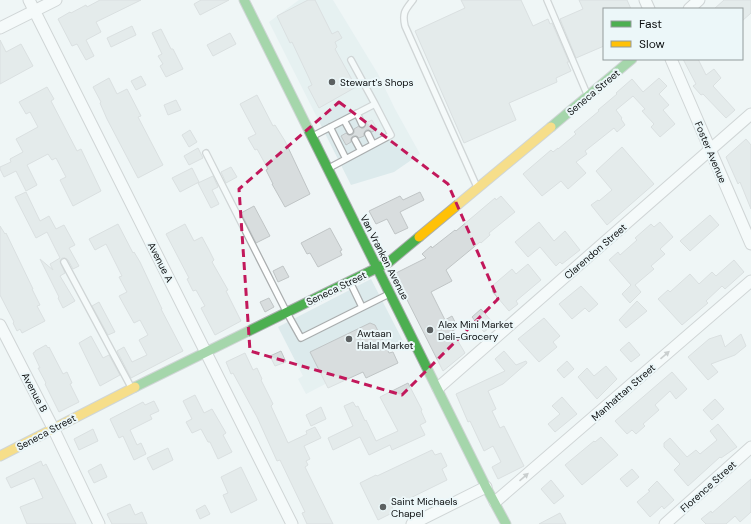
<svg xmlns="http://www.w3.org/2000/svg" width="751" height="524" font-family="'DM Sans',sans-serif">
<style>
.built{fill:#dceaec}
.building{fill:#d8ddde;stroke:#c0c5c6}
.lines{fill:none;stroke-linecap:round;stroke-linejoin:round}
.lane-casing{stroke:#aaaeaf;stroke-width:8}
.street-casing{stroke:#aaaeaf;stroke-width:13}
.fast-casing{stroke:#aaaeaf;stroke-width:11}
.slow-casing{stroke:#aaaeaf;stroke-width:11}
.lane{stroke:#fdfefe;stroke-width:5.5}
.street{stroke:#fdfefe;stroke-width:11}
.fast{stroke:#4caf50;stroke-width:9}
.slow{stroke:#ffc107;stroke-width:9}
.oneway{fill:#9d9f9f}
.marked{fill:none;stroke:#c2185b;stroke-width:3;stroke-dasharray:8 5;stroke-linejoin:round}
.poi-dot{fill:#5c6061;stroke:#ecf7f9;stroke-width:1.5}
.labels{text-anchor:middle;stroke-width:4;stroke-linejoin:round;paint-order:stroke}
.poi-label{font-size:10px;fill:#0d1011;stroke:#ecf7f9;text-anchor:start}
.street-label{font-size:10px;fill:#0d1011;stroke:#ecf7f9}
</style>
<rect width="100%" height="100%" fill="#eff5f6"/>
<path class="built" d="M299,0h34l45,74 17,35 25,45 -26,18 -43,13 -82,-163z
M371,279l33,64 -98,51 -8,-15 5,-3 -25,-49z"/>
<path class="building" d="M100,0h41l-45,22 5,10 -15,8 8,16 -8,4 -9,-16 -5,2 -14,-27 12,-7 1,1 15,-8 1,2z
M201,0h28l-29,15 -6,-11z
M308,0h7l17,34 6,-3 4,7 -7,4 2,5 -2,2 21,38 -37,21 -11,-21 4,-2 -3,-7 -17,-36 -2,1 -13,-27z
M461,0h60l12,26 15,-7 2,5 2,-1 17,39h-2l4,9 -15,7 1,4 -48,21 7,17 -52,23 -49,-112 50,-23z
M579,0h48l4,9h-27v37l-28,12 -16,-39 23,-10z
M724,0h27v13l-9,8v-12h-28z
M132,26l4,9 -25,12 -4,-9z
M161,29l10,20h2l10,20 -17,8 -6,-11 3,-2 -5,-8 4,-2 -10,-21z
M230,33l6,11 -23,12 -6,-11z
M0,40l6,12 15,-8 12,22 -33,18z
M683,59h15l8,16 8,-6 7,9 -8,8 22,24 -9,8 -23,-24 -2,1 -8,-9 3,-2z
M141,76l5,9 -10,5 -5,-9z
M109,78l8,16 10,-5 14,27 -3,1 25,48 -25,13 -31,-59 -7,-16 1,-1 -8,-15z
M659,78l8,8 -8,8 10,11 -6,5 12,14 -15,13 -9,-10 3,-3 -12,-13 3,-2 -12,-13 -17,14 6,8 -1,1 4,6 -8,7 -3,-4 -29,23 2,3 -11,8 10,11 -18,16 -7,-8 -19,15 -19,-22 28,-24 2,2 5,-4v1l18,-15 -2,-2 25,-21 -1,-1 19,-16 -1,-1 16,-14 11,13z
M47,87l7,12 -3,2 26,50 4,-2 20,42 -28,15 -13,-26 6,-3 -10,-19 -4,2 -4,-6 -21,11 10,20 -11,6 -10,-20 -12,6 -4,-8v-2l11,-5 -1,-3 13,-7 -7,-13 22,-12 -8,-15 -4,2 -7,-12z
M257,95l16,31 2,-1 10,16 25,53 -25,13 -13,-23h1l-7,-14 2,-1 -11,-20 -2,1 -7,-12 8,-4 -16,-30z
M176,100l5,10 -13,5 -4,-10z
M372,120l5,9 -5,3 -3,-2h-3l-2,3v3l-5,2 -2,-2h-4l-2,2v4l-5,3 -5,-9 5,-3 2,2h4l2,-2v-4l5,-3 2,2h3l2,-5z
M190,130l7,12 -8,5 -7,-12z
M746,139l5,6v64l-11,-27 -2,2 -12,-27z
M622,147l32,37 -47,41 -16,-20 7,-5 1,1 13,-11 -16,-19z
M198,148l5,10 -14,7 -5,-9z
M231,167l6,10 -11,6 -5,-11z
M192,168l7,14 -19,10 -8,-14z
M213,176l5,11 -6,3 7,14 -8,4 -13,-25z
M26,192l14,29 9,-5 7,13 8,-4 11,20 -6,3 10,18 -6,3 -5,-9 -3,-2h-3l-2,3 5,12 -5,3 15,25 -12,7 -5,-10 1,-1 -19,-38 13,11 -3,-6 10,-6 -13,-26 -11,6 -21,-41z
M420,192l4,8 -24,12 8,16 -13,6 -8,-15 -11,5 -7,-13 31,-15 3,4z
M501,196l14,16 -26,21 1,2 -9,8 -1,-1 -34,28 6,11 -21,11 14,28 7,-4 6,12 -6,3 13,22 -22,18 -49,-97 32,-16 -4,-4 9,-8 1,2 23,-18 1,1 39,-33 1,2z
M254,206l16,30 -14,7 -15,-30z
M710,215l9,10 -29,26 -10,-10z
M539,222l15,19 11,-10 15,19 -18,14 -2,-2 -4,4 -16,-19 -12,10 -13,-15z
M660,222l13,15 -13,12 5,5 -14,12 3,3 -19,16 6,7 -11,11 -8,-9 9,-9 -22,-25 9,-8 2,3 17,-15 -2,-2 16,-14 3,3z
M118,224l15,29 1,-1 6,10 22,47h-1l22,42 -52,27 -14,-27 7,-4 8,15 15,-7 -8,-15 9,-5 -8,-15 -6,3 -15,-27 8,-4 -8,-15 3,-1 -16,-32 -11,6 -6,-11z
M185,224l9,17 8,-4 7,13 5,10 -2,2 16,28 -2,1 15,30 -26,14 -14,-27 4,-2 -9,-16 -3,1 -6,-12 2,-1 -23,-44z
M0,226l5,8 1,-1 27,56h-1l8,16 -3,1 8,15 -23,12 -2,-4 -3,2 -4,-8 1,-1 -14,-27z
M330,228l12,22 -2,1 2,4 -24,12 -8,-14 -3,1 -6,-11z
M734,260l10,12 -19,17 -3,-3 -16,15 2,2 -26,22 -24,-26 10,-9 2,2 20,-18 9,10 13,-12 4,4z
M528,264l13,16 -25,21 2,3 -9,7 -17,-20 2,-2 -3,-2 21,-18 4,5z
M283,266l6,11 -11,5 -5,-11z
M581,286l17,18 -9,8 -4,-4 -13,11 -13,-15z
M269,298l5,9 -9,5 -5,-10z
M637,301l10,10 -21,17 -7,-8z
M99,302l16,30 -7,3 -16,-29z
M481,309l13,15 -10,8 -12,-15z
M544,318l16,18 -7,6 4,5 -18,15 -21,-23z
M370,323l5,2 14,28 4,-1 5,11 -32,15 -3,-6 -35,16 -18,-36z
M741,334l5,12 -11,9 -24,9 7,8 -10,8 -20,-23 21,-18 12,-4 4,12z
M91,336l12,22 6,-3 11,20 -20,11 -21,-43z
M629,342l11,13 -9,7 -11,-12z
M46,345l2,3 1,-1 14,27 4,-2 5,11 -2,1 9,18 -20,10 -14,-28 1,-1 -8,-15h2l-7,-15 2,-1v-1z
M281,351l5,11 -11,4 -5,-10z
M504,351l12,14 10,-4 1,2 -24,21 -15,7 8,18 -4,2 8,17 4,-2 20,40 -26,13 -6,-12 9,-5 -8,-16 -9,5 -14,-30 -2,1 -12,-28 49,-23 -10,-12z
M245,353l8,17 4,-2 5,11 -1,1 12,24 -2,2 17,37 19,-9 -1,-3 9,-4 6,11 -17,8 6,13 -4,2 2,4 -3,2 28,57h-26l-5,-11 3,-1 -25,-52 -3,1 -20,-44 -24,-44 -2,1 -5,-12z
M567,361l7,8 -10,9 -7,-8z
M606,366l11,13 -20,20 -19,-22 9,-9 7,8z
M672,372l15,17 -11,10 -6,-8 -15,14 4,5 -16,14 2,2 -9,8 -4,-4 -5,4 -12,-13z
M408,383l14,27 -1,1 5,11 -6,3 5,10 -33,15 -2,-5 -21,10 -9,-18 -27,13 -5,-12 25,-12 -9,-20 9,-4 3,5 2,-1 7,15 1,-1 10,21 22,-10 -18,-34z
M195,395l9,18 8,-4 14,24 -3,2 9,17 -14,7 -8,-17h-2l-7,-13 -9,4 -6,-11 6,-3 -9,-18z
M562,397l15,17 -22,18 -7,-8 12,-10 -8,-8z
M715,399l9,10 -12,11 -9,-10z
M154,401l5,10 -9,4 2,4 -22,11 7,15 4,-2 5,11 -12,6 -11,-24 -4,2 -9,-19 33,-17 2,3z
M321,407l5,12 -15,7 -5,-11z
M718,424l19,23 -16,11 -1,-1 -32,29 -14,-16 6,-6 -16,-17v-4l6,-5 17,19 9,-7 4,4 17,-14 -7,-9z
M93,429l5,12 -19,9 -5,-11z
M601,437l17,18 -36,30 -17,-20 29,-24 1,1z
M168,448l5,12 -20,10 -6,-12z
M432,450l3,5 6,-2 6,13 -5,3 5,11 -55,27 2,5 -16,8 -18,-37 16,-8 1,1z
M41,461l2,5 3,-2 30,60h-49l-7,-17 23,-9 -9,-20 -23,10 -5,-10z
M101,464l6,13 -13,6 -6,-12z
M241,467l16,33 -26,13 -8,-18 5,-2 -7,-16z
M632,469l7,8 -12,10 -7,-8z
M751,479v33l-11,10 -5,-6 -9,8h-20l-5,-5 10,-8 1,2z
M551,480l13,16 -10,8 -13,-15z
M657,481l17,19 -10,9 -2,-3 -12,11 -13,-15 13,-11 -2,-1z
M130,504l5,11 7,-3 5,12h-35l-5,-10z
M205,505l5,9 -10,5 -4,-9z
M560,513l6,11h-27z"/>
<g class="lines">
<defs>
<path id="lane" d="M413,0c-8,10 -11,13 -8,26l72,161
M547,0l40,94
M351,60l24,44
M357,113l5,11
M344,120l6,11
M330,127l16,32
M368,134l5,10
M313,136l62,-32 16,31 -62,33
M355,140l6,11
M206,153l81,160 14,25 88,-44
M64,262l67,125
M350,282l12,25"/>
<path id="street" d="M29,0l263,524
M645,0l4,9
M689,9l10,-9
M0,28l56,-28
M671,59l80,185
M0,325l53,103 46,96
M438,388l313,-274
M495,502l256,-221
M412,524l74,-37
M665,524l86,-77"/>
<path id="fast" d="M244,0l242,487 20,37
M551,127l81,-68
M135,387l254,-125 30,-25"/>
<path id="slow" d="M419,237l132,-110
M0,456l135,-69"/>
</defs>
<use href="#lane" class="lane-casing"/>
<use href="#street" class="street-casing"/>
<use href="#fast" class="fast-casing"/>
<use href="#slow" class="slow-casing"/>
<use href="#lane" class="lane"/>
<use href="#street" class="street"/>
<use href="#fast" class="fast"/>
<use href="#slow" class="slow"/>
</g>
<defs><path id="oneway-solid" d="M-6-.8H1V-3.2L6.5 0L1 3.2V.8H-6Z"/></defs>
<g class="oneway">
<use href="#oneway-solid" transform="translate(665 355) rotate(-41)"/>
<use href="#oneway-solid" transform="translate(524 477) rotate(-41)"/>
</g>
<path d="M0 0H751V524H0ZM339,102l109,82 50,115 -96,96 -152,-44 -11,-162z" fill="#eff5f6" fill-opacity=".55" fill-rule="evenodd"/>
<path class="marked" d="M339,102l109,82 50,115 -96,96 -152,-44 -11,-162z"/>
<g class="poi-dot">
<circle cx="332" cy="82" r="4"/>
<circle cx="430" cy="330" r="4"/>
<circle cx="349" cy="339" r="4"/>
<circle cx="383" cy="507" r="4"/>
</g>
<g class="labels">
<g class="poi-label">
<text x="340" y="86">Stewart's Shops</text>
<text x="438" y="328">Alex Mini Market<tspan x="438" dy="12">Deli-Grocery</tspan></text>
<text x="357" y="337">Awtaan<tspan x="357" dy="12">Halal Market</tspan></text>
<text x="391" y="505">Saint Michaels<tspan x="391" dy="12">Chapel</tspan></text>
</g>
<g class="street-label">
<text transform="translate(593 92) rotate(-40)" y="4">Seneca Street</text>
<text transform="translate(711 152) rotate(67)" y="4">Foster Avenue</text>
<text transform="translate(595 251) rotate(-41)" y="4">Clarendon Street</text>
<text transform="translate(385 257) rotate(63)" y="4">Van Vranken Avenue</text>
<text transform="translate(161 262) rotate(63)" y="4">Avenue A</text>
<text transform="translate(336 288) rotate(-26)" y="4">Seneca Street</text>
<text transform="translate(35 392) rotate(62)" y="4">Avenue B</text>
<text transform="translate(623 392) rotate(-41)" y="4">Manhattan Street</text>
<text transform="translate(46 432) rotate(-28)" y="4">Seneca Street</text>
<text transform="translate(708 486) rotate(-42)" y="4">Florence Street</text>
</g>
</g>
<rect x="603" y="8" width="140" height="52" fill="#ecf7f9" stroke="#939b9c"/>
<rect x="611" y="21" width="20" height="6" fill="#4caf50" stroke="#939b9c"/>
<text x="639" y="28" font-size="12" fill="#0d1011">Fast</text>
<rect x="611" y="41" width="20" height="6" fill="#ffc107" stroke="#939b9c"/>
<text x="639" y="48" font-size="12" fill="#0d1011">Slow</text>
</svg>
